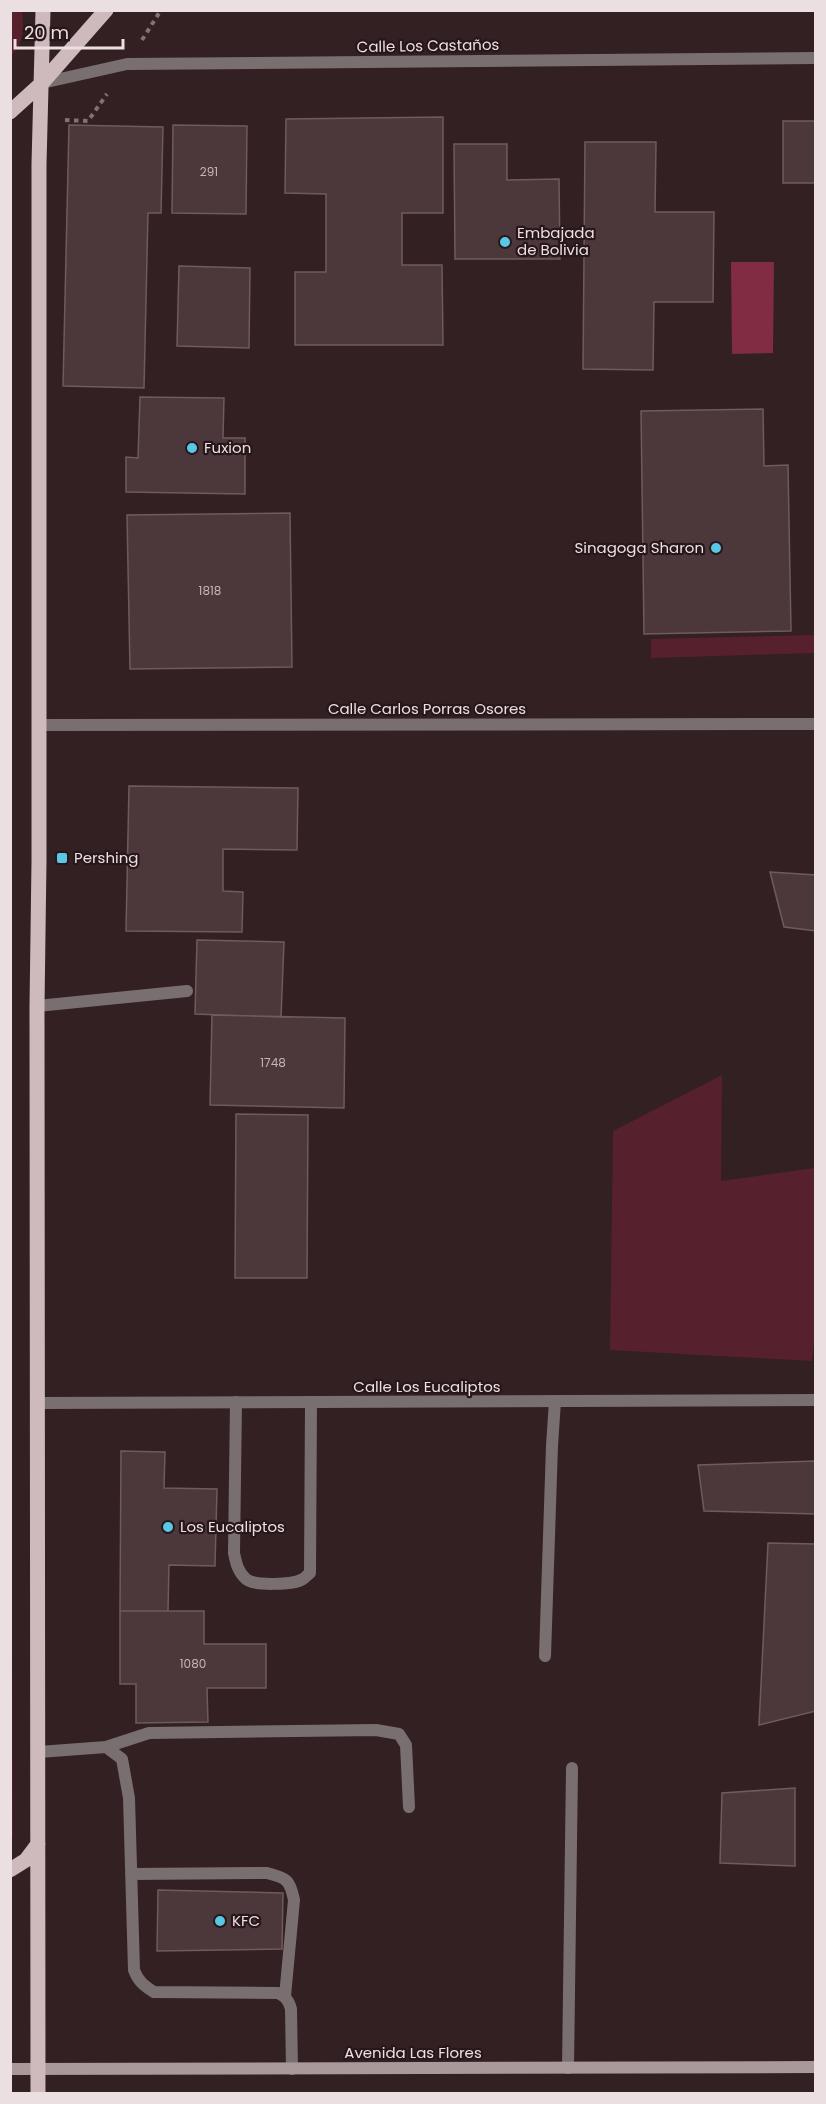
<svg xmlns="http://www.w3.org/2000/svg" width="826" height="2104" font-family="Poppins,sans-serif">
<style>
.green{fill:#57202d}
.water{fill:#822c43}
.building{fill:#4c383b;stroke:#705a5e;stroke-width:1.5}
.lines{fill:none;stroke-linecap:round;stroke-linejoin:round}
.path{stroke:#827275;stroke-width:4;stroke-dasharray:4.5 4.5;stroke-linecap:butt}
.service{stroke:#796f70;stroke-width:12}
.minor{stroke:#796f70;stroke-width:12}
.secondary{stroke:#a9999b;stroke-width:12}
.primary{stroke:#ceb9bc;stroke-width:15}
.poi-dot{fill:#59c8e5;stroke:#28171a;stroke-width:2}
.labels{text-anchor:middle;stroke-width:4.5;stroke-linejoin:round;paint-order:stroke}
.number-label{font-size:12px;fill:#c4b5b8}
.street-label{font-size:15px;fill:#ecdfe1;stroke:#28171a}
.poi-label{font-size:15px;fill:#ecdfe1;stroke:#28171a;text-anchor:start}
</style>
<rect width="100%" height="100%" fill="#322023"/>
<path class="green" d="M11,10l11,1c2,16 2,33 -11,45z
M815,635v18l-164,5v-19z
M722,1075l-1,106 94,-13 1,157 -4,36 -202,-11 3,-219z
M10,1288l3,550 -2,1h-1z"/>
<path class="water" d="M731,262h43l-1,91 -41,1z"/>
<path class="building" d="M443,117v96h-41v52h40l1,80h-148v-73h31v-78l-41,-1 1,-74z
M783,121h33v62h-33z
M69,125l94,2 -2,86h-13l-4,175 -81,-2z
M173,125l74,1 -1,88 -74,-1z
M585,142h71l-1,70h59l-1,90h-59l-1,68 -70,-1z
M454,144h53v36l52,-1 1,80h-105z
M179,266l71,2 -1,80 -72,-2z
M140,397l84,1 -1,40h22v56l-119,-2v-35l12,1z
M763,409l1,57 24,-1 3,166 -147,3 -3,-223z
M290,513l2,154 -162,2 -3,-154z
M129,786l169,2 -1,62 -74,-1v42l20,1 -1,40 -116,-1z
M770,872l46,3v56l-32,-4z
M197,940l87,2 -3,75 -86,-3z
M212,1015l133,3 -1,90 -134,-3z
M236,1114l72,1 -1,163h-72z
M121,1451l44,1 -1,36 53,1 -2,77 -46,-1 -1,46h-48z
M816,1461v53l-112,-3 -6,-46z
M768,1543l48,1v167l-57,14z
M120,1611h84v33h62v44h-59l1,34 -72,1v-39h-16z
M795,1788v78l-75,-3 2,-70z
M158,1890l125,3 -1,56 -125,2z"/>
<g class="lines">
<path class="path" d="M142,40l19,-30
M65,120l23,1 19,-27"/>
<path class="service" d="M37,1006l150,-15
M236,1402l-2,151c2,10 4,19 12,26 8,7 47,6 57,0 2,-1 4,-4 7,-6l1,-171
M545,1656l7,-210 3,-45
M106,1747l43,-14 227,-3 23,4 7,11 3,62
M39,1752l67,-5 16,12 7,39 5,172c4,11 10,16 20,22l124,1c8,4 11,8 13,16l1,60
M131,1874l136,-1c20,5 23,7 27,27l-9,96
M568,2068l4,-300"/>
<path class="minor" d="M42,83l85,-19 689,-6
M39,725l777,-1
M39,1403l777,-3"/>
<path class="secondary" d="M10,2069l806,-2"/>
<path class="primary" d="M10,112l32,-29 64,-73
M10,1870l16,-10 12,-16
M38,2094l-1,-1088 2,-145v-697l4,-154"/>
</g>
<g class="poi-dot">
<circle cx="505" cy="242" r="6"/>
<circle cx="192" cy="448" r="6"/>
<circle cx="716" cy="548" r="6"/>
<rect x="56" y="852" width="12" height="12" rx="3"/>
<circle cx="168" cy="1527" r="6"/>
<circle cx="220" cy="1921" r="6"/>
</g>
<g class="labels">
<g class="number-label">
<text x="209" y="176">291</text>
<text x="210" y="595">1818</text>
<text x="273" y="1067">1748</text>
<text x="193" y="1668">1080</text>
</g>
<g class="street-label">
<text transform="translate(428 46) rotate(-1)" y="5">Calle Los Castaños</text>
<text x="427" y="714">Calle Carlos Porras Osores</text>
<text x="427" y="1392">Calle Los Eucaliptos</text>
<text x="413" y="2058">Avenida Las Flores</text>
</g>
<g class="poi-label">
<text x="517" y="238">Embajada<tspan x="517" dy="17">de Bolivia</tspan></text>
<text x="204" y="453">Fuxion</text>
<text x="704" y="553" text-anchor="end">Sinagoga Sharon</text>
<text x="74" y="863">Pershing</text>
<text x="180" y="1532">Los Eucaliptos</text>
<text x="232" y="1926">KFC</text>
</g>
</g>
<rect width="826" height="2104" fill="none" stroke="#ecdfe1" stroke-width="24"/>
<path d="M15 39v9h108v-9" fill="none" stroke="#ecdfe1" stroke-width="3"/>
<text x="24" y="39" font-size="18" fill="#ecdfe1" stroke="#28171a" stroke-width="4.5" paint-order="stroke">20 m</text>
</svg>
